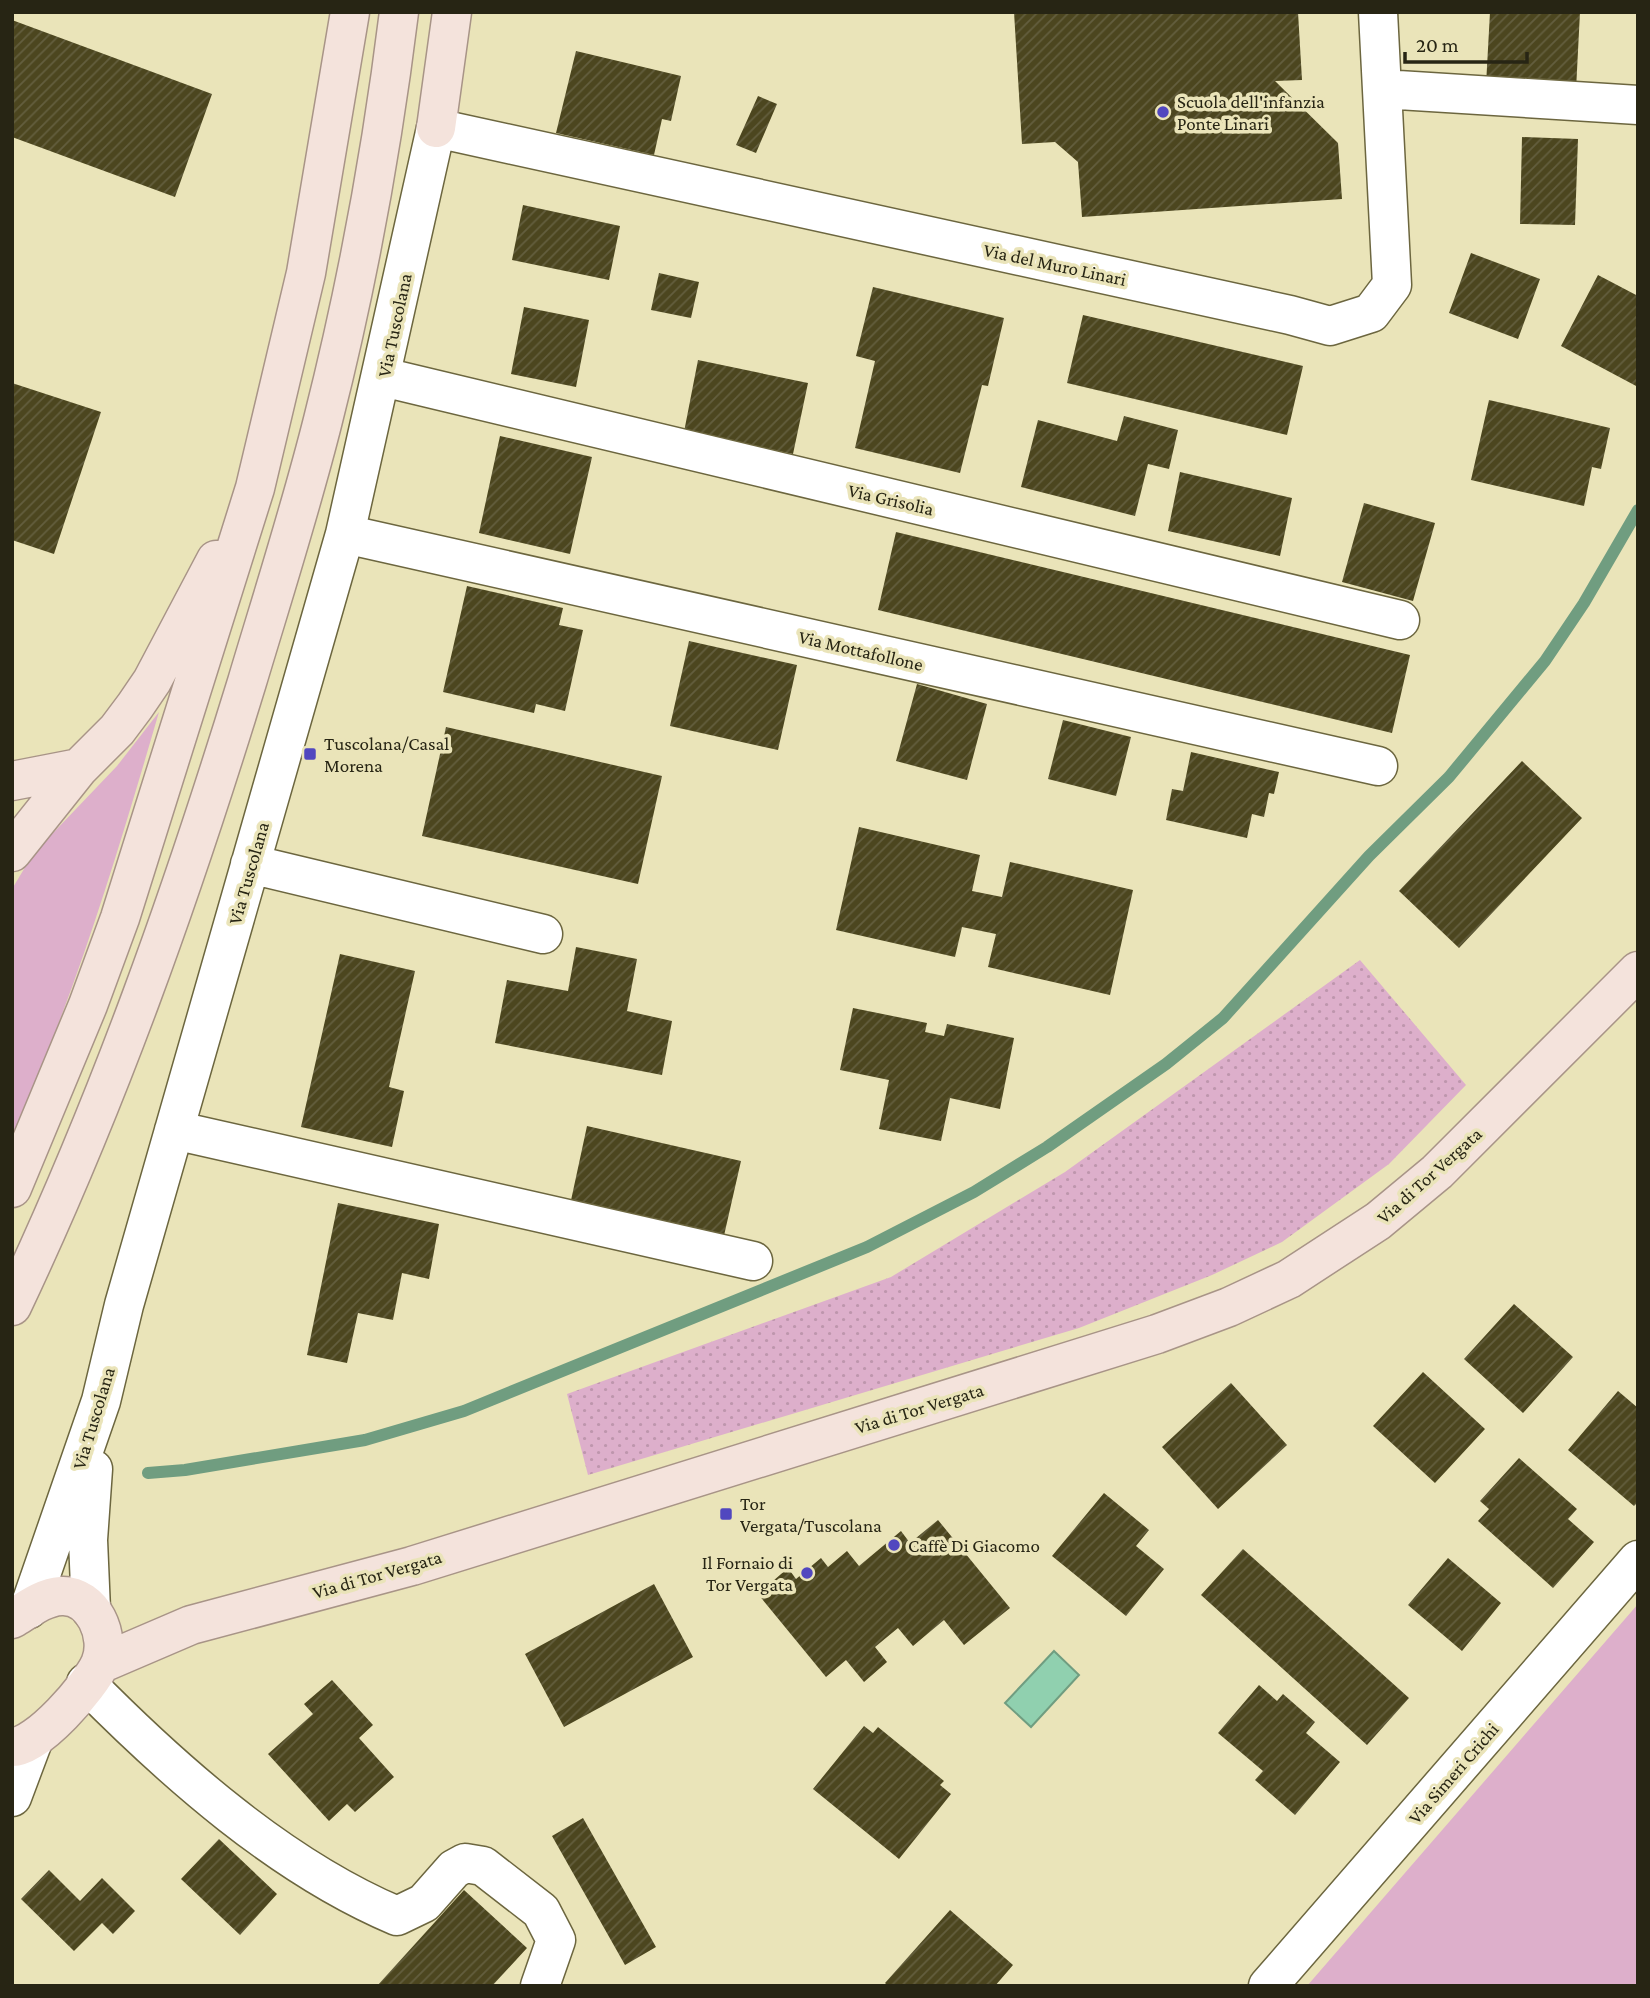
<svg xmlns="http://www.w3.org/2000/svg" width="1650" height="1998" font-family="'Crimson Pro',serif">
<style>
.green{fill:#ddafcb}
.park{fill:url(#park-dots)}
.water{fill:#90d0af;stroke:#709d80;stroke-width:2}
.lines{fill:none;stroke-linecap:round;stroke-linejoin:round}
.stream{stroke:#709d80;stroke-width:12}
.building{fill:url(#building-hatch)}
.minor-casing{stroke:#6c663f;stroke-width:41}
.major-casing{stroke:#a89487;stroke-width:41}
.minor{stroke:#fff;stroke-width:38}
.major{stroke:#f4e3dc;stroke-width:38}
.poi-dot{fill:#5147bf;stroke:#eae4b9;stroke-width:2.5}
.labels{text-anchor:middle;stroke-width:7;stroke-linejoin:round;paint-order:stroke}
.poi-label{font-size:19px;fill:#272514;stroke:#eae4b9;text-anchor:start}
.street-label{font-size:19px;fill:#272514;stroke:#eae4b9}
</style>
<defs>
<pattern id="park-dots" width="8" height="8" patternUnits="userSpaceOnUse" patternTransform="scale(1.75)"><rect width="8" height="8" fill="#ddafcb"/><path d="M2 2h.1M6 6h.1" fill="none" stroke="#be96ad" stroke-width="1.8" stroke-linecap="round"/></pattern>
<pattern id="building-hatch" width="6" height="6" patternUnits="userSpaceOnUse" patternTransform="scale(1.75)"><rect width="6" height="6" fill="#4c461f"/><path d="M-1 1l2-2M0 6l6-6M5 7l2-2" fill="none" stroke="#635e3e"/></pattern>
</defs>
<rect width="100%" height="100%" fill="#eae4b9"/>
<path class="green" d="M159,712c-42,144 -85,287 -147,424v-247l21,-35 84,-88z
M1638,1604v382h-331z"/>
<path class="park" d="M1360,960l106,125 -77,79 -107,78 -70,33 -133,53 -491,147 -21,-81 324,-117 174,-105z"/>
<path class="water" d="M1054,1651l25,24 -48,52 -26,-24z"/>
<g class="lines">
<path class="stream" d="M148,1473l37,-3 180,-30 99,-29 403,-164 107,-55 73,-45 119,-83 57,-46 146,-162 80,-79 96,-116 39,-58 54,-93"/>
</g>
<path class="building" d="M1014,12h284l4,68 -27,1 63,62 4,56 -260,18 -4,-55 -23,-20 -33,2z
M1490,12h90l-4,78 -90,-5z
M12,20l200,74 -37,103 -163,-60z
M576,51l105,25 -10,45 -9,-2 -8,36 -98,-22z
M758,96l19,8 -21,49 -20,-8z
M1522,137l56,2 -3,86 -55,-1z
M523,205l97,21 -11,54 -97,-20z
M1471,253l69,26 -22,60 -69,-26z
M659,273l40,9 -8,36 -40,-8z
M1598,275l40,21v91l-77,-41z
M873,287l131,31 -16,68 -6,-1 -22,88 -105,-25 20,-87 -19,-5z
M524,307l65,13 -13,67 -65,-13z
M1083,315l220,51 -16,69 -220,-52z
M698,360l110,23 -15,71 -109,-22z
M12,383l89,29 -47,142 -42,-14z
M1489,400l121,28 -9,41 -9,-2 -8,39 -113,-26z
M1124,416l54,14 -9,39 -21,-5 -13,52 -114,-29 17,-67 79,21z
M500,436l92,21 -22,97 -91,-21z
M1180,472l112,26 -12,58 -112,-25z
M1364,503l71,20 -22,78 -71,-19z
M896,532l514,123 -18,78 -514,-123z
M467,586l96,22 -4,17 24,5 -18,81 -29,-7 -2,9 -91,-21z
M689,641l108,24 -19,85 -108,-24z
M917,684l70,20 -20,76 -71,-19z
M1063,720l68,17 -15,59 -68,-17z
M446,727l216,49 -24,108 -216,-48z
M1191,752l88,20 -5,22 -5,-1 -5,24 -12,-3 -5,24 -81,-18 6,-31 11,2z
M1522,761l60,57 -123,130 -60,-57z
M859,827l121,28 -8,36 30,6 8,-35 123,28 -23,105 -122,-28 8,-33 -34,-7 -7,30 -119,-27z
M576,947l61,12 -10,52 45,10 -10,54 -167,-32 12,-63 61,11z
M340,954l75,17 -26,116 15,4 -12,56 -91,-20z
M853,1008l74,15 -2,9 19,4 3,-12 67,14 -14,71 -50,-11 -9,43 -62,-12 10,-49 -49,-10z
M587,1126l154,35 -18,79 -153,-35z
M338,1203l101,21 -10,55 -27,-6 -9,47 -35,-7 -11,50 -40,-8z
M1514,1304l59,53 -50,56 -59,-54z
M1423,1372l62,57 -50,54 -62,-57z
M1231,1383l56,62 -69,64 -56,-62z
M1618,1391l20,17v94l-4,4 -66,-56z
M1519,1458l58,51 -9,10 26,23 -41,46 -75,-67 11,-12 -9,-8z
M1104,1493l45,37 -13,16 28,23 -38,47 -74,-60z
M938,1520l72,88 -46,37 -20,-25 -31,26 -15,-18 -23,19 12,15 -23,20 -18,-22 -20,17 -68,-83 30,-26 8,11 25,-21 7,9 19,-16 12,15 42,-35 9,12z
M1243,1549l166,149 -42,47 -166,-150z
M1448,1558l53,45 -39,48 -54,-46z
M654,1584l39,73 -129,70 -39,-73z
M332,1680l41,45 -14,13 35,39 -39,35 -8,-8 -18,17 -61,-67 45,-40 -9,-10z
M1259,1685l18,16 6,-7 32,28 -9,11 34,29 -45,53 -40,-35 8,-9 -45,-38z
M864,1726l9,7 5,-6 66,54 -4,4 11,9 -52,65 -86,-70z
M583,1818l73,129 -31,18 -73,-129z
M219,1839l58,55 -37,41 -59,-56z
M49,1870l31,31 22,-23 33,33 -22,23 -11,-11 -28,28 -53,-52z
M464,1890l63,58 -35,38h-115z
M950,1910l63,55 -18,21h-107l-3,-3z"/>
<g class="lines">
<defs>
<path id="minor" d="M1382,89l256,16
M383,377l1017,243
M345,534l1033,232
M250,864l293,70
M174,1130l579,131
M29,1609l72,-208 23,-96 221,-771 91,-406 854,187 40,11 41,-13 21,-28 -14,-273
M91,1610l-3,-70 5,-71
M86,1683c88,89 195,184 311,233l27,-13 30,-34 11,-6 18,3 58,45 15,29 -16,46
M12,1797l21,-56
M1268,1986l370,-426"/>
<path id="major" d="M436,128l16,-116
M12,781l67,-13
M12,852l67,-84 38,-38 18,-24 17,-25 64,-121
M12,1188l76,-183 32,-87 135,-430 51,-215 44,-261
M12,1306c96,-203 169,-409 235,-624 26,-87 54,-174 76,-262 34,-134 59,-270 76,-408
M12,1619c15,-9 31,-22 49,-23 32,-2 51,41 39,68 -9,21 -63,84 -88,83
M100,1664l91,-39 221,-59 745,-232 72,-27 60,-28 89,-58 59,-49 201,-201"/>
</defs>
<use href="#minor" class="minor-casing"/>
<use href="#major" class="major-casing"/>
<use href="#minor" class="minor"/>
<use href="#major" class="major"/>
</g>
<g class="poi-dot">
<circle cx="1163" cy="112" r="7"/>
<rect x="303" y="747" width="14" height="14" rx="3.5"/>
<rect x="719" y="1507" width="14" height="14" rx="3.5"/>
<circle cx="894" cy="1545" r="7"/>
<circle cx="807" cy="1573" r="7"/>
</g>
<g class="labels">
<g class="poi-label">
<text x="1177" y="108">Scuola dell'infanzia<tspan x="1177" dy="22">Ponte Linari</tspan></text>
<text x="324" y="750">Tuscolana/Casal<tspan x="324" dy="22">Morena</tspan></text>
<text x="740" y="1510">Tor<tspan x="740" dy="22">Vergata/Tuscolana</tspan></text>
<text x="908" y="1552">Caffè Di Giacomo</text>
<text x="793" y="1569" text-anchor="end">Il Fornaio di<tspan x="793" dy="22">Tor Vergata</tspan></text>
</g>
<g class="street-label">
<text transform="translate(1055 264) rotate(12)" y="7">Via del Muro Linari</text>
<text transform="translate(394 325) rotate(-78)" y="7">Via Tuscolana</text>
<text transform="translate(891 499) rotate(13)" y="7">Via Grisolia</text>
<text transform="translate(861 650) rotate(13)" y="7">Via Mottafollone</text>
<text transform="translate(248 873) rotate(-74)" y="7">Via Tuscolana</text>
<text transform="translate(1429 1175) rotate(-42)" y="7">Via di Tor Vergata</text>
<text transform="translate(919 1408) rotate(-17)" y="7">Via di Tor Vergata</text>
<text transform="translate(93 1418) rotate(-73)" y="7">Via Tuscolana</text>
<text transform="translate(377 1574) rotate(-16)" y="7">Via di Tor Vergata</text>
<text transform="translate(1453 1773) rotate(-49)" y="7">Via Simeri Crichi</text>
</g>
</g>
<rect width="1650" height="1998" fill="none" stroke="#272514" stroke-width="28"/>
<path d="M1405 52v10h122v-10" fill="none" stroke="#272514" stroke-width="3.5"/>
<text x="1416" y="52" font-size="21" fill="#272514" stroke="#eae4b9" stroke-width="5" paint-order="stroke">20 m</text>
</svg>
